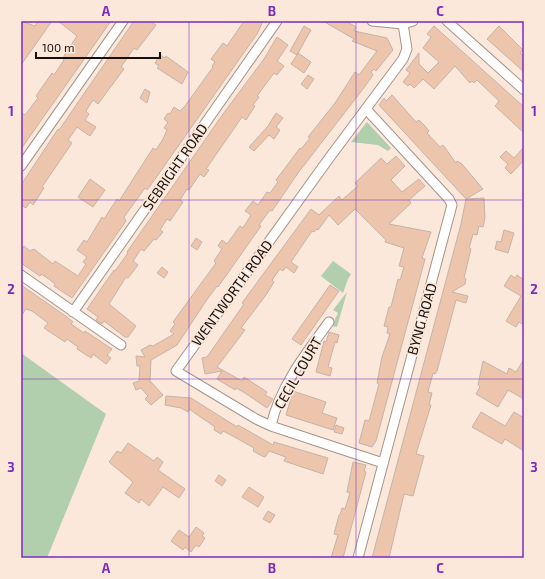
<svg xmlns="http://www.w3.org/2000/svg" width="545" height="579" font-family="'Exo 2',sans-serif">
<style>
.green{fill:#b1cead}
.building{fill:#ecc5ac;stroke:#c6b3a8}
.lines{fill:none;stroke-linecap:round;stroke-linejoin:round}
.minor-casing{stroke:#a59488;stroke-width:11}
.minor{stroke:#fff;stroke-width:9}
.grid{fill:none;stroke:#7b2cbf;stroke-width:1;stroke-opacity:0.55}
.labels{text-anchor:middle;stroke-width:3.5;stroke-linejoin:round;paint-order:stroke}
.street-label{font-size:14px;fill:#160f0b;stroke:#fbe8db}
.neatline{fill:none;stroke:#7b2cbf;stroke-width:1.5}
.grid-label{font-size:13px;text-anchor:middle;font-weight:bold;fill:#7b2cbf}
</style>
<rect width="100%" height="100%" fill="#fbe8db"/>
<path class="green" d="M367,122l24,26 -3,3 -10,-6 -27,-3z
M333,261l18,13 -3,5 -5,14 -22,-17z
M347,292l-10,35 -5,-1 6,-13 -5,-3z
M21,353l85,61 -59,144h-26z"/>
<path class="building" d="M21,21l14,5 3,-5h14l-31,44z
M58,21h53l-90,128v-37l4,3 13,-17 -2,-2 16,-23 2,2 10,-15 -1,-1 2,-5 12,-18z
M134,21h16l6,4 -19,25 -3,-2 -13,19 3,2 -26,35 -5,-4 -7,11 3,3 -4,6 11,7 -6,9 -13,-9 -9,13 4,3 -30,44 2,1 -11,17 -3,-3 -4,6 -5,-3v-20l37,-56 1,1z
M244,21h19l-6,13 -104,148 -6,8 -2,-2 -21,29 2,4 -54,77 -18,-12 1,-2 -6,-5 -8,-5 -1,2 -19,-13v-13l3,-4 6,5 4,-2 19,15 2,-3 23,15 8,-12 -3,-2 4,-5 -10,-7 7,-10 3,2 15,-25 2,2 13,-20 2,2 34,-53 3,2 7,-11 4,-9 -3,-2 4,-6 -4,-3 4,-6 2,1 4,-7 6,4 5,-5 28,-39 -1,-1 3,-4 -4,-3 12,-16 4,3z
M323,21h23l10,6 -2,4 33,7 6,12 -17,21 -2,-2 -3,3 2,3 -10,14 -65,84 -26,38 -2,-1 -11,15 2,1 -43,61 -1,-1 -11,15 -29,44 -26,15 -1,21 13,14 -12,10 -6,-6 3,-3 -7,-8 -5,2 -3,-7 6,-2 1,-15h-3l-1,-10 9,1 -4,-7 9,-5 3,1 21,-12 -4,-3 5,-7 -2,-2 43,-59 -2,-2 8,-12 -4,-3 4,-6 5,4 13,-18 3,2 8,-13 -6,-4 8,-10 5,4 9,-13 3,1 8,-11 -2,-2 24,-32 1,1 9,-11 -2,-1 27,-34 20,-31 4,3 18,-24 -25,-10 2,-2z
M304,26l7,4 -14,25 1,-2 13,9 -7,11 -13,-9 6,-9 -7,-4z
M434,26l90,81v26l-29,-27 4,-5 -22,-21 -3,3 -2,-2 -2,2 -15,-17 -21,23 -11,-10 -9,9 -4,-4 -2,2 -5,-4 7,-9 -4,-3 13,-17v11l9,9 11,-11 -16,-14 8,-11 -4,-3z
M499,26l24,24 -3,3 4,3v16l-37,-33z
M277,37l11,8 -11,16 7,5 -7,9 -3,-2 -17,23 2,1 -6,8 2,1 -9,14 -4,-3 -36,52 3,1 -5,7 -4,-3 -11,16 -2,-1 -7,11 3,2 -13,19 -3,-2 -7,11 3,2 -7,8 -2,-1 -10,12 -3,-2 -8,12 5,4 -10,13 -2,-1 -17,27 27,22 -8,11h-3l-21,-16 -2,3 -6,-4 2,-3 -11,-8 27,-39 1,1 13,-18 -1,-1 96,-138 41,-55z
M160,55l5,3 1,-2 22,16 -6,12 -25,-16 2,-2 -4,-3z
M308,75l6,4 -7,10 -6,-5z
M145,89l5,3 -3,11 -7,-5z
M392,95l24,27 3,-2 6,6 4,5 -2,2 13,14 3,-2 13,18 1,-2 5,3 21,25 -17,10 -87,-94 5,-7 2,3z
M276,113l7,5 -7,9 4,3 -6,9 -5,-4 -15,16 -5,-4 19,-21z
M524,147v13l-13,14 -6,-6 3,-4 -8,-7 6,-6 8,7z
M396,156l9,10 -14,14 11,12 17,-13 6,7 -16,14 2,3 -22,21 42,8 -9,26 3,1 -41,152 -8,30 -4,6 -13,-4 6,-23 4,1 10,-37 -2,-1 5,-26 8,-23 -3,-1 1,-6 -4,-1 5,-19h2l7,-28 2,1 4,-13 -5,-1 5,-18 -19,-6 1,-2 -31,-31 -17,16 -9,-10 -11,15 -1,-1 -3,3 -2,-1 -21,31 7,5 -4,6 -8,-6 -3,4 -3,-2 -8,11 2,2 -8,13 -25,33 4,2 -28,37 25,14 2,-4 23,15 -2,3 8,4 -6,9 -22,-15 -9,-5 -1,2 -18,-11 5,-8 -17,3 -3,-16 5,-1 37,-53 -2,-1 69,-94 8,6 20,-19 3,4 16,-14 -3,-3 26,-25 6,6z
M90,179l15,11 -12,17 -15,-10z
M484,198l1,20 -2,9 -4,-1 -2,9 -4,-1 -4,14 2,1 -7,29 2,1 -1,5 -13,8 16,4 -2,7 -10,-3 -19,71 -2,3 -2,-1 -5,19 4,1 -3,12h2l-15,49 8,2 -11,40 -9,-2 -15,64h-17l89,-334 5,-25z
M504,230l10,3 -6,20 -13,-4 2,-8 4,1z
M196,238l6,4 -5,8 -6,-4z
M162,267l6,5 -4,6 -7,-5z
M511,275l4,3 2,-3 7,5v45l-5,-3 -3,5 -10,-6 15,-25 -17,-10z
M21,285l46,32 6,5 -2,2 13,9 1,-2 27,18 -5,6 4,3 -5,6 -13,-10 -2,4 -14,-9 1,-2 -11,-8 -2,3 -21,-14 4,-5 -16,-12 -6,-2 -5,7z
M330,285l9,6 -38,54 -9,-6z
M329,332l10,3 -2,8 -2,-1 -7,25 4,1 -2,8 -14,-4 8,-31 2,1z
M524,359v40l-16,-9 -10,17 -22,-13 4,-7 -2,-2 5,-24 24,13 2,-6 7,4z
M293,391l33,11 -4,11 15,5 -4,12 -47,-15z
M166,396l25,2 46,29 1,-2 35,20 1,-3 54,16 -5,16 -39,-13 2,-4 -17,-6 -4,6 -3,-1 -9,-5 1,-3 -23,-13 -8,-4 -2,3 -7,-4 1,-3 -26,-18 -1,3 -7,-4 -16,-3z
M481,412l24,14 9,-14 10,6v33l-19,-12 -3,5 -30,-17z
M336,425l8,3 -2,6 -8,-2z
M128,443l26,18 3,-4 6,5 -5,8 27,19 -6,9 -16,-11 -14,19 -8,-7 -2,4 -14,-10 8,-11 -24,-20 8,-11 4,2z
M353,462l13,3 -2,6 2,1 -23,86h-12l7,-23 -4,-1 5,-19h1l2,-7 3,1 5,-16 -3,-1z
M219,475l7,5 -4,6 -7,-5z
M249,487l15,10 -6,10 -16,-10z
M268,511l7,4 -5,8 -7,-4z
M196,527l8,6 -2,3 3,2 -6,9 -3,-2 -5,7 -6,-5 -2,3 -12,-9 8,-11 10,7z"/>
<g class="lines">
<defs>
<path id="minor" d="M372,21l31,3 10,-3
M447,21l77,69
M21,166l102,-145
M21,275l100,70
M73,312l204,-291
M271,426c8,-38 35,-73 58,-104
M383,463l-112,-37 -15,-7 -80,-48 151,-210 76,-102 4,-10 -4,-25
M358,558l94,-353 -3,-6 -83,-90"/>
</defs>
<use href="#minor" class="minor-casing"/>
<use href="#minor" class="minor"/>
</g>
<path class="grid" d="M189,21v537M356,21v537M21,200h503M21,379h503"/>
<g class="labels">
<g class="street-label">
<text transform="translate(175 167) rotate(-55)" y="5">SEBRIGHT ROAD</text>
<text transform="translate(232 293) rotate(-54)" y="5">WENTWORTH ROAD</text>
<text transform="translate(422 319) rotate(-74)" y="5">BYNG ROAD</text>
<text transform="translate(298 373) rotate(-60)" y="5">CECIL COURT</text>
</g>
</g>
<rect width="545" height="579" fill="none" stroke="#fbe8db" stroke-width="44"/>
<path d="M36 52v6h124v-6" fill="none" stroke="#160f0b" stroke-width="2"/>
<text x="42" y="52" font-size="12" fill="#160f0b" stroke="#fbe8db" stroke-width="3" paint-order="stroke">100 m</text>
<rect x="22" y="22" width="501" height="535" class="neatline"/>
<g class="grid-label">
<text x="106" y="16">A</text>
<text x="272" y="16">B</text>
<text x="440" y="16">C</text>
<text x="11" y="116">1</text>
<text x="534" y="116">1</text>
<text x="11" y="294">2</text>
<text x="534" y="294">2</text>
<text x="11" y="472">3</text>
<text x="534" y="472">3</text>
<text x="106" y="573">A</text>
<text x="272" y="573">B</text>
<text x="440" y="573">C</text>
</g>
</svg>
